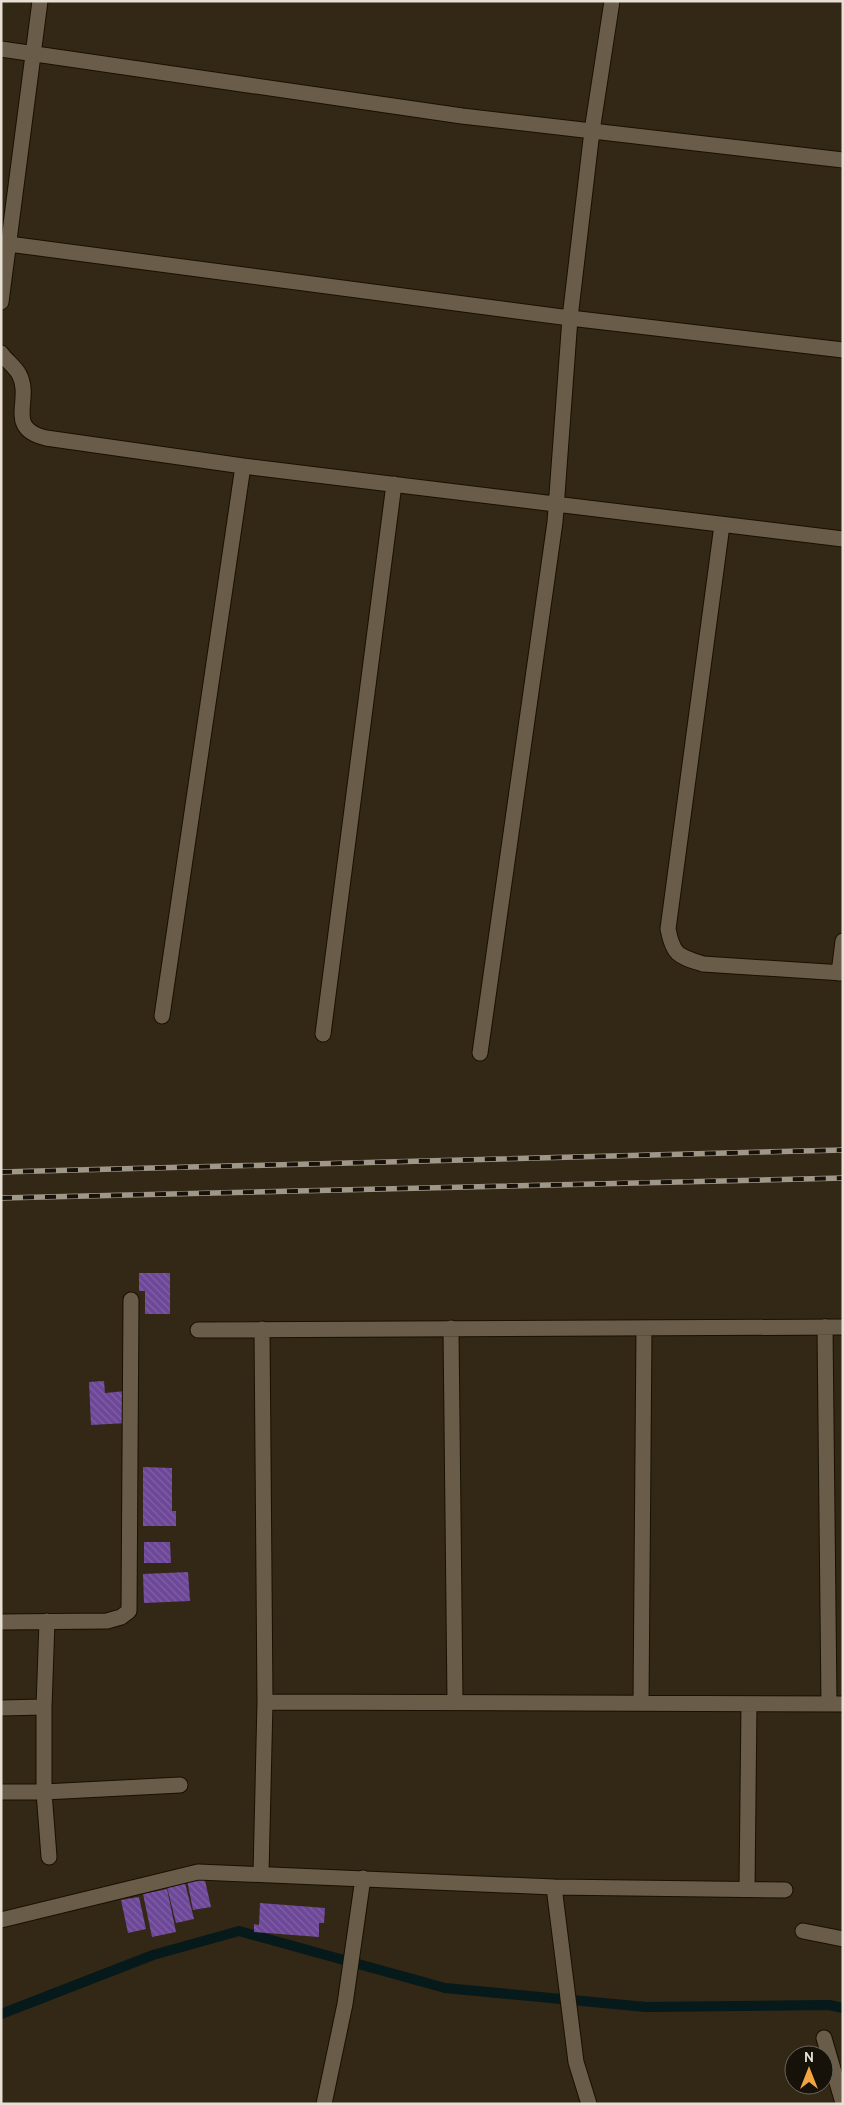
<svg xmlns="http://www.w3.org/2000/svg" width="844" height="2105" font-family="Cabin,sans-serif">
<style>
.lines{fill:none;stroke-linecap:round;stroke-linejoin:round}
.stream{stroke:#06191b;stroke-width:10}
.building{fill:url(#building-back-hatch)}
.street-casing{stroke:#1a1001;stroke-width:17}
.street{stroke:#695d49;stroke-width:15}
.rail-casing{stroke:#a09789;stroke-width:5.5}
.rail{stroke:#161109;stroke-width:4;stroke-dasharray:11;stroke-linecap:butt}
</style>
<defs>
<pattern id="building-back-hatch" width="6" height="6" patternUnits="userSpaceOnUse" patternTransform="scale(1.25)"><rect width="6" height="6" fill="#6d4798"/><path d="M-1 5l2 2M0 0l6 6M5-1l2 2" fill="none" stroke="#8261a6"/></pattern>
</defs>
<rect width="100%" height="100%" fill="#332715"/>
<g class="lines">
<path class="stream" d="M1,2014l152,-59 86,-24 206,57 201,19 183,-2 14,3"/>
</g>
<path class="building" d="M139,1273h31v41h-25v-23h-6z
M104,1381l1,12 21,-2 1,32 -36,2 -2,-43z
M143,1467l29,1v43h4v15h-33z
M144,1542h26l1,21h-27z
M188,1572l2,29 -46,2 -1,-29z
M204,1876l7,31 -18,3 -6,-30z
M185,1883l9,36 -18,4 -9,-36z
M167,1889l9,43 -24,5 -9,-43z
M139,1897l7,32 -18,4 -7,-33z
M260,1903l65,5 -1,15h-5v14l-65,-5v-8l5,1z"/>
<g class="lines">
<defs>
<path id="street" d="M1,49l461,67 381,44
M1,243l569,75 273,32
M1,302l39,-301
M1,353c5,7 14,14 18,21 14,26 -15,54 27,64l197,28 600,73
M722,525l-54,404c5,26 10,27 35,35l140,9
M839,973l4,-32
M162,1016l81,-550
M323,1034l71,-550
M480,1053l75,-531 15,-204 22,-187 20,-130
M825,1327l4,377
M451,1328l4,374
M198,1330l645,-3
M1,1622l106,-1 14,-4 8,-6 2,-311
M265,1702l578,2
M641,1703l3,-375
M44,1707v85l5,65
M1,1708l43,-1 3,-86
M1,1792h43l136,-7
M261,1874l4,-172 -3,-373
M554,1887l22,175 13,42
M747,1889l2,-185
M1,1920l197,-48 356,15 231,3
M803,1931l40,8
M824,2038l19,65
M324,2104l21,-100 18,-126"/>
</defs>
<use href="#street" class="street-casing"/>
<use href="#street" class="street"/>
<defs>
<path id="rail" d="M1,1172l842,-22
M1,1198l842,-20"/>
</defs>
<use href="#rail" class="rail-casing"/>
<use href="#rail" class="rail"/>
</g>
<rect width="844" height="2105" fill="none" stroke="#e8e0d5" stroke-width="5"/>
<g transform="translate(809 2070)"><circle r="24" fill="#161109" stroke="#6a645b"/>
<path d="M0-4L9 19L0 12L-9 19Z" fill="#f3a443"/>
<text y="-8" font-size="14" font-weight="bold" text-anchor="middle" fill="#e8e0d5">N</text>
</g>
</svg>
